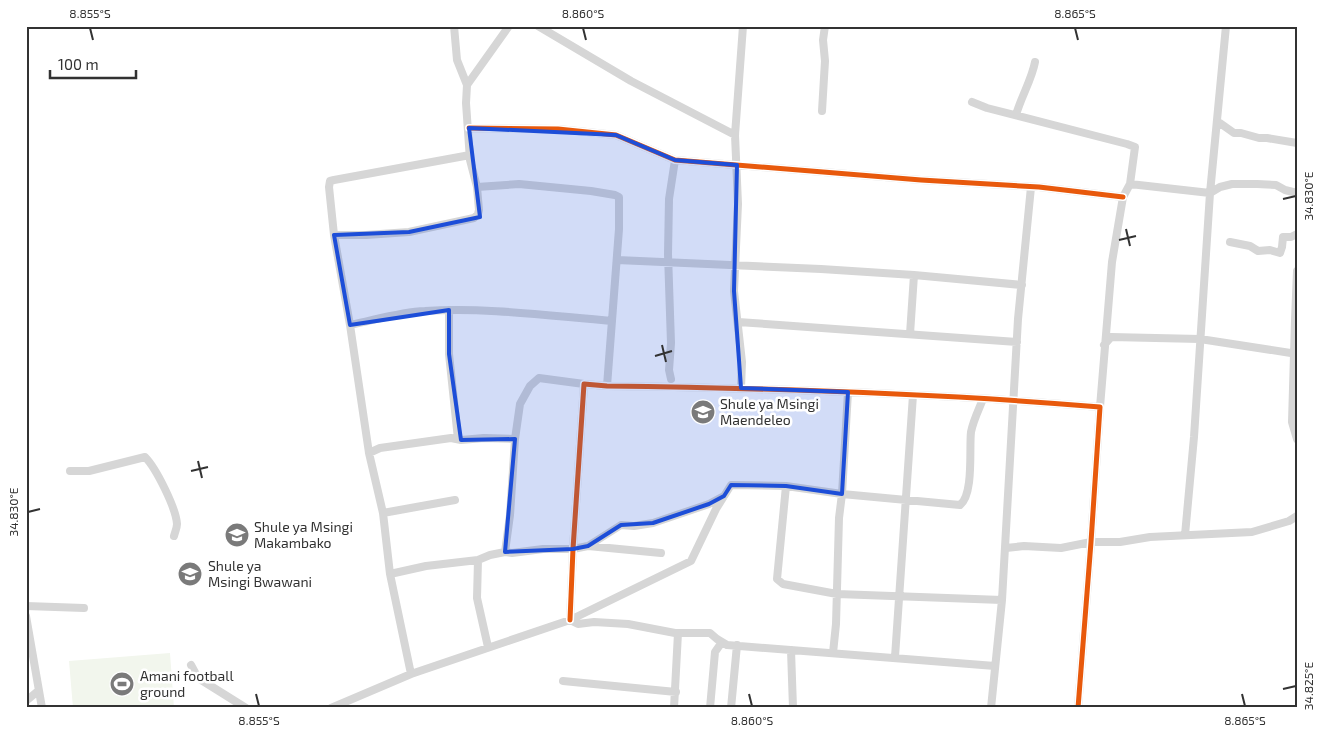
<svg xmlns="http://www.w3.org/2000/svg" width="1323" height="734" font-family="'Exo 2',sans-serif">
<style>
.green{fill:#f2f6ed}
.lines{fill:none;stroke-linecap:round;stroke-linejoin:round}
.minor{stroke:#d6d6d6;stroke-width:8}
.cycleway-casing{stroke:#fff;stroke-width:8}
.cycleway{stroke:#e8590c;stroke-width:5}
.marked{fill:#1d4ed8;fill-opacity:0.2;stroke:#1d4ed8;stroke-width:4;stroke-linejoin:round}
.ticks{fill:none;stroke:#323232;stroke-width:2}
.labels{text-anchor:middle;stroke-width:5;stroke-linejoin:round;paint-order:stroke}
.poi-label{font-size:14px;fill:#323232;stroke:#fff;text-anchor:start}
.neatline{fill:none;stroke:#323232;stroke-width:2}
.ticks-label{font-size:12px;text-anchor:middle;fill:#323232}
</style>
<rect width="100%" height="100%" fill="#fff"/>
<path class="green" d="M170,653l4,55h-101l-4,-47z"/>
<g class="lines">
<path class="minor" d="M454,26l3,34 10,25
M538,26l93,55 104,54
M972,102l15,6 140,36 8,3 -5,37 -7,13 -11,65 -12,145
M822,111l3,-50 -2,-21 2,-14
M1016,115c5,-18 16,-36 19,-53
M1217,121l17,12h7l18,5h8l30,5
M469,128l89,1 58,6 59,25 246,20 118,7 84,10
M1130,184l80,9 10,-6 12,-3h25l19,1 9,5 12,3
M477,187l42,-3 72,7 24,4 4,2v32l-12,157
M334,235h32l43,-3 65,-14 4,-4 1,-4 -2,-23 -7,-27 -4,-57 1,-18 42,-59
M1230,242l20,4 8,5 12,-1 10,3 2,-6 1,-10h8l6,-3
M617,260l204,9 93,6 108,10
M449,310v44l9,85
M1295,320l2,-49
M1297,320h-2l-3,102 5,17
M738,322l279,20
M350,325c25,-5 50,-13 75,-14 62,-4 125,5 187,10
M910,334l4,-59
M1104,345l7,-8 89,2 97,15
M671,379l-2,-9 2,-27 -3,-89 1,-55 6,-39
M741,388l1,-26 -8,-71 4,-87 -3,-69 8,-109
M369,453l11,-5 71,-10 10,2 23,-2 31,1
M70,471h19l56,-14c11,11 31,51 32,67 0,4 -2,8 -3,12
M786,486l-9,93 6,5 54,10 165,6
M383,513l72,-13
M1185,535l9,-98 16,-244 16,-167
M588,546l33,-21 13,1 19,-3 56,-19 15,-8
M1006,548l18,-2 37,2 30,-6h29l30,-5 102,-5 37,-11 8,-5
M505,552l5,-37 5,-76 5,-35 10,-18 9,-8 45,6
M478,560l-1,38 11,49
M390,574l36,-8 52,-6 12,-5 15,-3 7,1 31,-4h30l15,-3 73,7
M26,606l58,2
M26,616l16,92
M570,620l3,-71 11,-165 23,2c164,2 329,7 493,21l-9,135 -13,166
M570,620l8,4 16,-2 34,2 47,9h35l7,6 10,6 268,21
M791,650l2,58
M833,653l3,-29 3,-106 3,-24 6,-102
M895,657l18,-262
M191,665l7,13 48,30
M411,674l-21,-100 -7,-61 -14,-60 -19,-128 -16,-90 -5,-48 1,-6 4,-1 136,-25
M563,681l113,11
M26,701l12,-10
M331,708l80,-34 159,-54 121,-59 25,-52 15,-24 55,1 56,8 118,11c14,-11 9,-56 11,-73 2,-11 8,-23 12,-33
M674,708l4,-75
M710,708l5,-56 7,-10
M731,708l6,-63
M991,708l11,-108 16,-281 13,-132"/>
<defs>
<path id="cycleway" d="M469,128l89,1 58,6 59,25 246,20 118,7 84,10
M570,620l3,-71 11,-165 23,2c164,2 329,7 493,21l-9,135 -13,166"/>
</defs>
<use href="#cycleway" class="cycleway-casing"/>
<use href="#cycleway" class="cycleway"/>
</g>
<path class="marked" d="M469,128l147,7 59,25 62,5 -3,126 7,97 107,4 -6,102 -56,-8 -55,-1 -7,11 -15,8 -56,19 -32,2 -33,21 -15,3 -68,3 10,-113 -54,1 -12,-86v-44l-99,15 -16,-90 75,-3 71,-15z"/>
<path class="ticks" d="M90,28l3,12M583,28l3,12M1075,28l3,12M1283,199l13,-3M1126,229l4,17M1119,240l17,-4M662,345l4,17M655,356l17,-5M198,461l4,17M191,471l17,-4M28,512l12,-3M1283,689l13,-3M256,694l3,12M749,694l3,12M1242,694l3,12"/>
<defs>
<symbol id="school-disc" viewBox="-11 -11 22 22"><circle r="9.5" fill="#7a7a7a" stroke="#fff"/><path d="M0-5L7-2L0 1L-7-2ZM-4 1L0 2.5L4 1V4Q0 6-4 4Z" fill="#fff"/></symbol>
<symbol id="stadium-disc" viewBox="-11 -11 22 22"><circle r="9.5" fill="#7a7a7a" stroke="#fff"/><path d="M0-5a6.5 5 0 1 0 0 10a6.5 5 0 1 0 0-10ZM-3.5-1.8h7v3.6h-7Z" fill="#fff"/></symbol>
</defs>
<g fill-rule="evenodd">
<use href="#school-disc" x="689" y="398" width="28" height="28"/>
<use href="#school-disc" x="223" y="521" width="28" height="28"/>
<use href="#school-disc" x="176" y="560" width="28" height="28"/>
<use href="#stadium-disc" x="108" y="670" width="28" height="28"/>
</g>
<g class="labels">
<g class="poi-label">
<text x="720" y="409">Shule ya Msingi<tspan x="720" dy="16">Maendeleo</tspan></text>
<text x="254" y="532">Shule ya Msingi<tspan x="254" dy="16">Makambako</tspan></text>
<text x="208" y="571">Shule ya<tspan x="208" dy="16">Msingi Bwawani</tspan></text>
<text x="140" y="681">Amani football<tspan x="140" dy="16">ground</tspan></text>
</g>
</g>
<rect width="1323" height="734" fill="none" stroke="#ffffff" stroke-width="55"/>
<path d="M50 70v8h86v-8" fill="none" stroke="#323232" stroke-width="2.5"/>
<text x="58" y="70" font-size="15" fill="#323232" stroke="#ffffff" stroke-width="4" paint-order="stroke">100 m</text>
<rect x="28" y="28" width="1268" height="678" class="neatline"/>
<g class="ticks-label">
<text x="90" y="18">8.855°S</text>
<text x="583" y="18">8.860°S</text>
<text x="1075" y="18">8.865°S</text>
<text transform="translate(1309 196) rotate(-90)" y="4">34.830°E</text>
<text transform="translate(14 512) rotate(-90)" y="4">34.830°E</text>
<text transform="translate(1309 686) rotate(-90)" y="4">34.825°E</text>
<text x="259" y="725">8.855°S</text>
<text x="752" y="725">8.860°S</text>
<text x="1245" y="725">8.865°S</text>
</g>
</svg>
